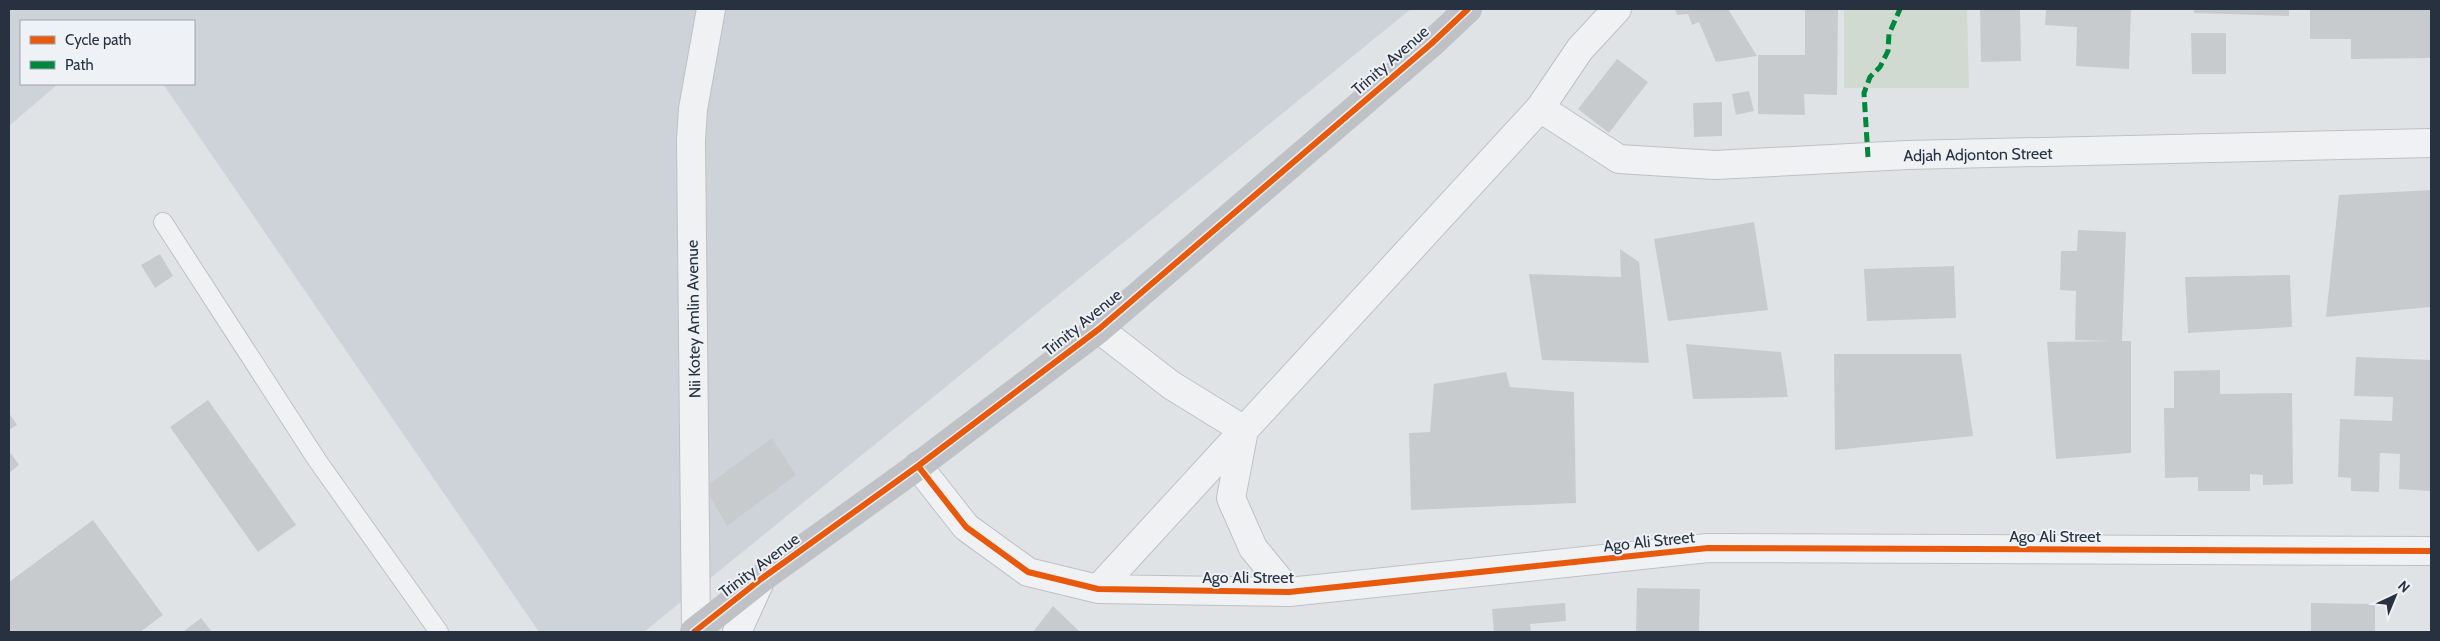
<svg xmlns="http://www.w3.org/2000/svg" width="2440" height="641" font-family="Cabin,sans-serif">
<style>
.built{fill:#ced3d9}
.green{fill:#d1dad1}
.building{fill:#c8cbce}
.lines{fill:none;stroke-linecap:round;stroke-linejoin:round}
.lane-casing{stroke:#bec1c4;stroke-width:20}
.street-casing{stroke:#bec1c4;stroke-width:30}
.lane{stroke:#f0f1f2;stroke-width:18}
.street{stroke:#f0f1f2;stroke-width:28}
.secondary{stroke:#bec1c5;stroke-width:28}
.quiet{stroke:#00873e;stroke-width:5;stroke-dasharray:10 5;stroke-linecap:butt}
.cycleway-casing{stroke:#eef1f6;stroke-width:9}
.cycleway{stroke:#e8590c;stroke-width:6}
.labels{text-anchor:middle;stroke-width:4;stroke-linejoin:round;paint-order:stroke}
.street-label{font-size:16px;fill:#27313f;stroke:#eef1f6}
</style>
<rect width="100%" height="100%" fill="#e0e3e6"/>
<path class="built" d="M9,9h1402l-767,623h-105l-376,-548h31v-63h-173v63h37l-49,42z"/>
<path class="green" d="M1844,9h123l2,79h-125z"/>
<path class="building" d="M1675,9h53l29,47 -41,6 -17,-40 -7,3 -4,-11 -11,1z
M1805,9h33l-1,86 -33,-1 1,21 -47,-1v-59h47z
M1980,9h43l-3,1 1,51 -40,1z
M2046,9h85l-2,60 -53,-3 1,-39 -32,-2z
M2194,9h95v7l-95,-3z
M2310,9h121v49l-80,1v-20h-41z
M2191,33h35v41h-34z
M1617,59l31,23 -39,51 -31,-24z
M1749,91l5,20 -18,4 -4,-21z
M1722,102v34l-28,1 -1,-34z
M2431,190v117l-105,10 13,-122z
M1754,222l14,88 -100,11 -14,-82z
M2078,230l48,2 -4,109h9v112l-75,6 -9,-117 64,-1 -36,-1 1,-49 -16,-1 1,-39h16z
M1620,249l19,13 10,101 -107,-3 -13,-86 92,3z
M160,254l13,22 -18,12 -14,-23z
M1954,266l2,52 -89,3 -3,-52z
M2290,275l2,52 -104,6 -3,-56z
M1686,344l95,8 7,45 -95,2z
M1834,354h127l12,82 -138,14z
M2356,357l75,3v131l-32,-2 1,-35 -20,-1 -1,39 -28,-1v-13l-13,-1 2,-58 52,2 1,-24 -39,-1z
M2220,370v24l72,-1 1,91 -30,1v-10l-13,-1v17h-52v-14l-33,1 -1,-70h10v-37z
M1506,372l4,15 64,5 2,111 -165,7 -2,-77 21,-1 4,-48z
M208,400l88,125 -38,27 -88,-125z
M9,413l8,12 -8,5z
M772,438l24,37 -69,51 -22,-39z
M9,451l10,14 -10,8z
M93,520l70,95 -23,17h-131v-50z
M1637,588l63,1 -1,43 -63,-1z
M1565,603l1,18 -36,3 1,8h-37l-2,-23z
M2311,603l64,1v28h-64z
M1053,606l27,26h-47z
M201,618l11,14h-29z"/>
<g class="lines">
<defs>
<path id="lane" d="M163,222l154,238 122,172"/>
<path id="street" d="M1540,108l79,51 96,6 192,-10 524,-12
M1099,329l72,56 73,45 -13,68 22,50 36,44
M918,466l48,61 62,45 70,17 191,3 419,-44 723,3
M1098,589l442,-481 40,-59 37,-40
M696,630l-5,-490 2,-31 18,-100
M737,632l24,-53"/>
</defs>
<use href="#lane" class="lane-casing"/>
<use href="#street" class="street-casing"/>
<use href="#lane" class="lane"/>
<use href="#street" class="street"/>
<path class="secondary" d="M694,632l67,-53 157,-113 181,-137 332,-285 37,-35"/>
<path class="quiet" d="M1868,157l-4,-64 6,-16 10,-10 8,-16 1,-17 11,-25"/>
<defs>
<path id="cycleway" d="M918,466l48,61 62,45 70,17 191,3 419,-44 723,3
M694,632l67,-53 157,-113 181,-137 332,-285 37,-35"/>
</defs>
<use href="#cycleway" class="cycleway-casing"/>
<use href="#cycleway" class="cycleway"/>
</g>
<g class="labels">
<g class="street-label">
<text transform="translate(1390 60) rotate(-41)" y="6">Trinity Avenue</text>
<text transform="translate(1978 154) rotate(-1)" y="6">Adjah Adjonton Street</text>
<text transform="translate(693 319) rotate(-91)" y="6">Nii Kotey Amlin Avenue</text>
<text transform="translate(1082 322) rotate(-39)" y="6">Trinity Avenue</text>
<text x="2055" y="542">Ago Ali Street</text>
<text transform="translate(1649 541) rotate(-6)" y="6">Ago Ali Street</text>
<text transform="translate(759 565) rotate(-37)" y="6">Trinity Avenue</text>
<text x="1248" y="583">Ago Ali Street</text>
</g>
</g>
<rect width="2440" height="641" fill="none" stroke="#27313f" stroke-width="20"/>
<rect x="20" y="20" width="175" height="65" fill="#eef1f6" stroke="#9ea4ad"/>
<rect x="30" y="36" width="25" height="8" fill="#e8590c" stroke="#9ea4ad"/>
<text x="65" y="45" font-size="15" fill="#27313f">Cycle path</text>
<rect x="30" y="61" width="25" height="8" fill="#00873e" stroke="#9ea4ad"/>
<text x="65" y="70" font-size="15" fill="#27313f">Path</text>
<g transform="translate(2395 596) rotate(44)" stroke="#eef1f6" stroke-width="4" paint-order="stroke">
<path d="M0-4L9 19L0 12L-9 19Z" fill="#27313f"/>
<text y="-8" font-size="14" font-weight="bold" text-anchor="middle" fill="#27313f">N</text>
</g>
</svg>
